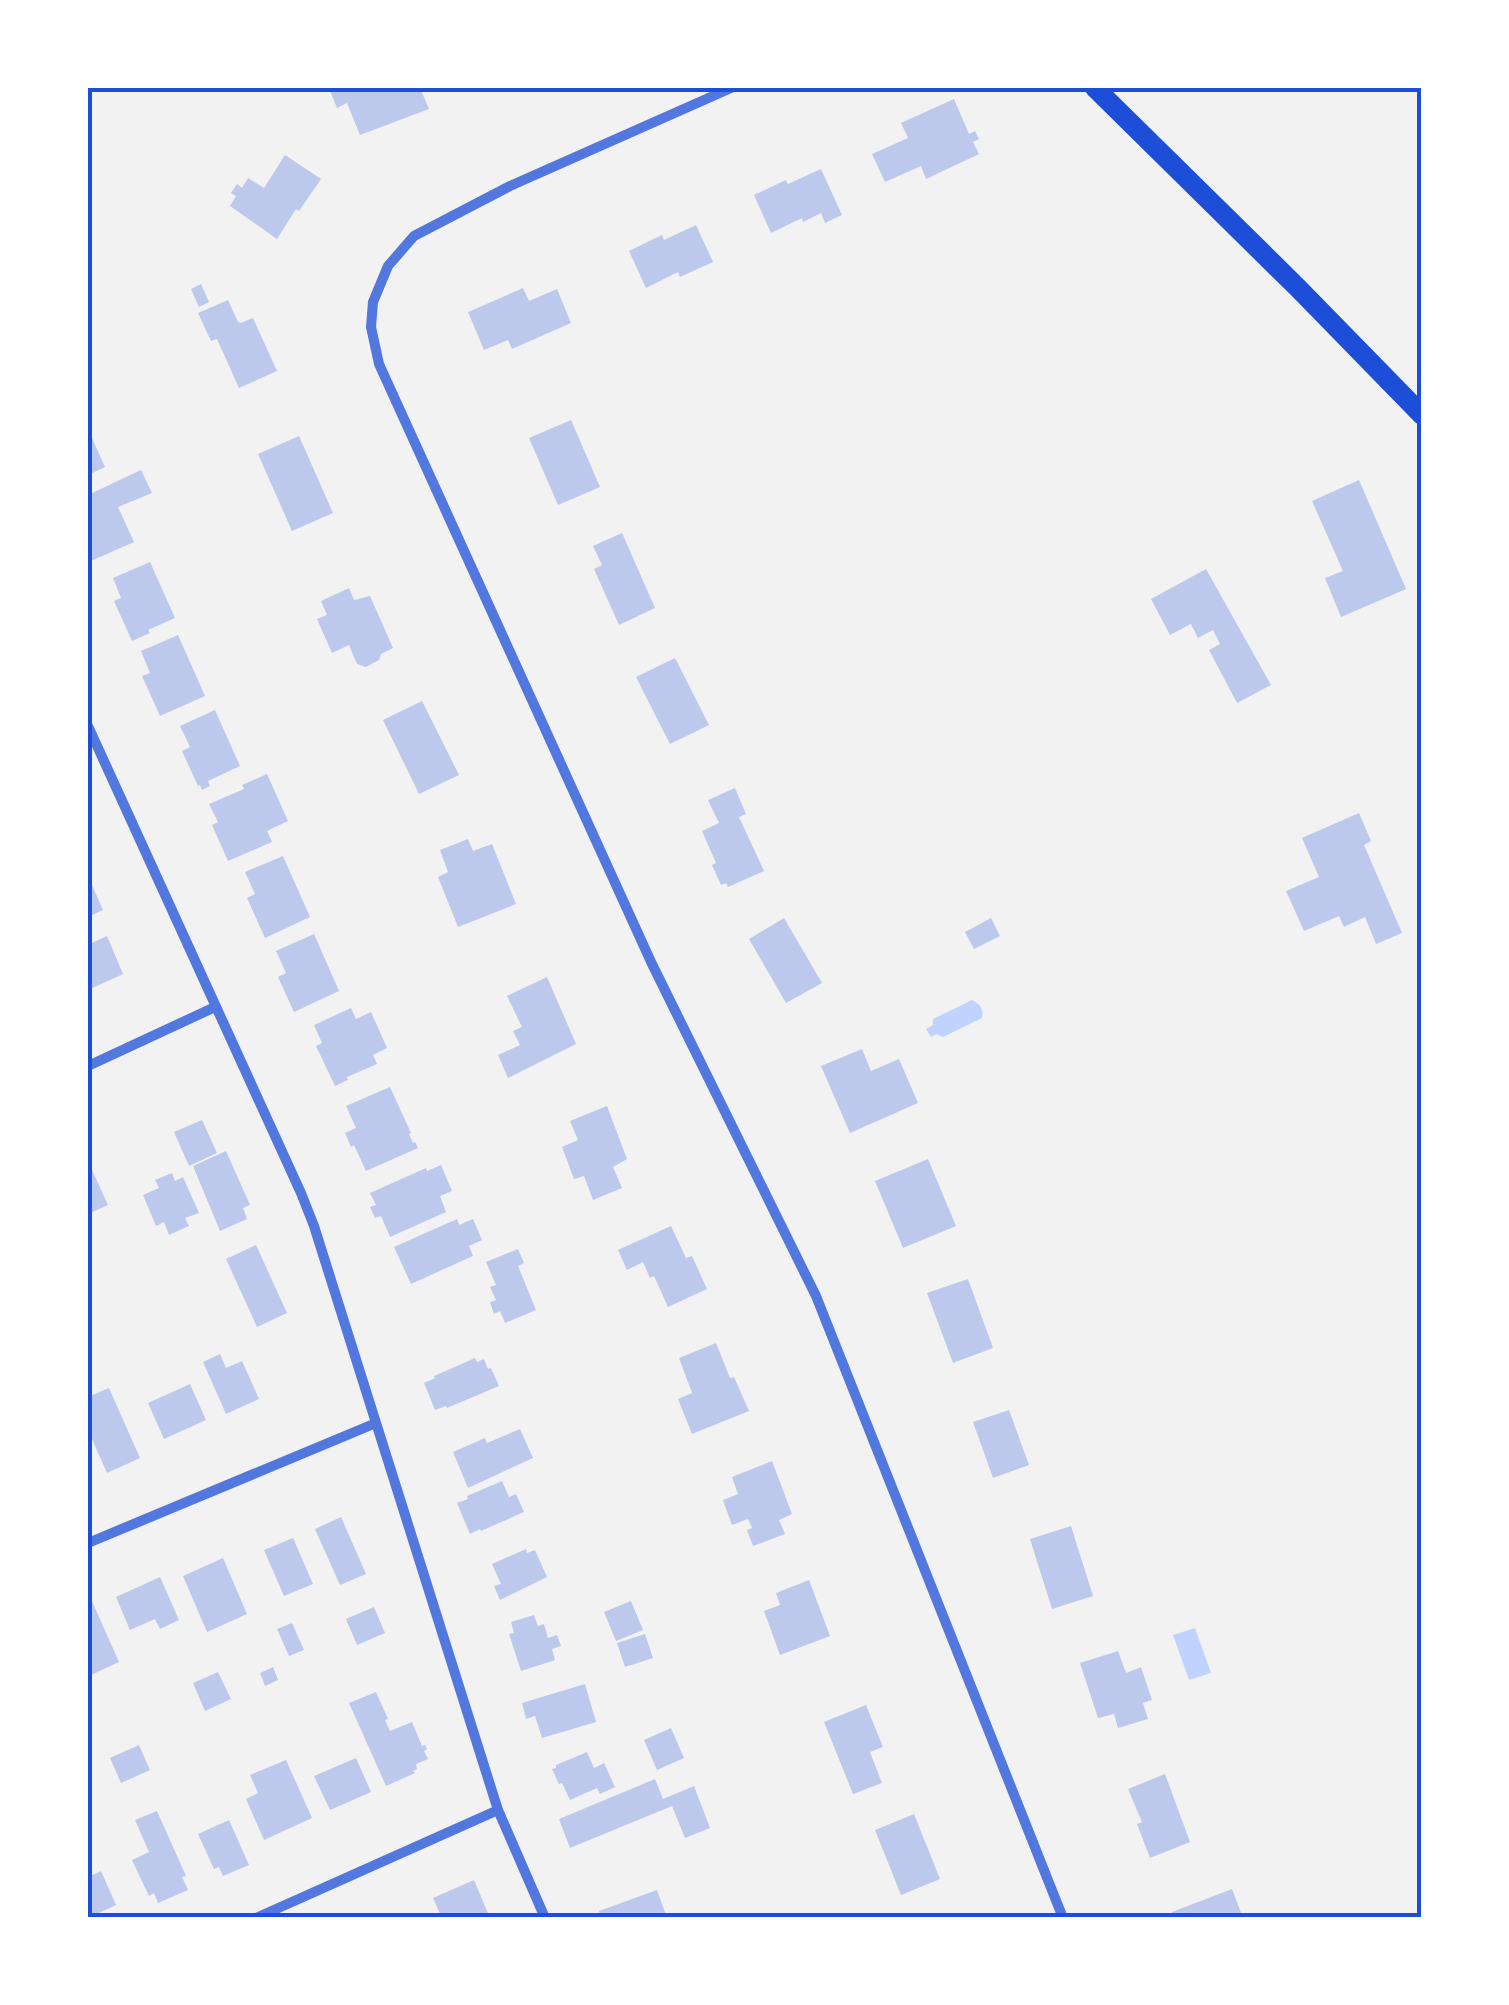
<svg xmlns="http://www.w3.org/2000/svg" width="1509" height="2005" font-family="Inter,sans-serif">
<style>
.water{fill:#bfd3fe}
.building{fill:#bdc9ec}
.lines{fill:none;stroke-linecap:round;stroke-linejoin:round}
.minor{stroke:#5277de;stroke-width:10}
.secondary{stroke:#1d4ed8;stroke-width:20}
.neatline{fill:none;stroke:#1d4ed8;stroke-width:4}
</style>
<rect width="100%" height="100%" fill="#f2f2f2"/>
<path class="water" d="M972,1000c8,4 12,9 10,18l-39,19 -7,-3 -5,3 -5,-8 7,-4v-6z
M1195,1628l16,45 -22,7 -16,-45z"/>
<path class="building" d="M329,88h91l9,21 -69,26 -13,-32 -10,5z
M954,99l15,35 6,-3 4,8 -6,3 6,12 -53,25 -5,-13 -36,16 -13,-28 36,-16 -7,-15z
M285,155l36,24 -22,32 -3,-2 -19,30 -47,-33 6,-10 -5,-3 6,-9 5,4 6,-10 16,10z
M821,169l21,46 -17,8 -4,-10 -18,9 -1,-4 -31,15 -17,-38 32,-15 2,4z
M696,225l17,37 -33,15 -2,-5 -32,16 -17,-37 33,-16 2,5z
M201,284l8,18 -10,5 -8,-18z
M523,288l6,13 28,-12 14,34 -59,26 -4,-9 -24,10 -16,-38z
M228,300l10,22 3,1 12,-5 24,53 -38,17 -22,-49 -6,2 -13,-28z
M571,420l29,67 -42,18 -29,-67z
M88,429l17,38 -17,8z
M299,436l34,77 -41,18 -34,-77z
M141,470l11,23 -34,14 16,35 -43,19 -3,-8v-58z
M1359,480l47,109 -65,28 -16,-39 18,-7 -31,-70z
M622,533l33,75 -36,17 -25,-56 8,-4 -9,-19z
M150,562l25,56 -27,12 2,3 -18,8 -18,-40 7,-3 -8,-20z
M1206,569l65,116 -34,18 -28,-53 11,-6 -7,-14 -15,8 -7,-14 -21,11 -19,-36z
M349,588l5,12 16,-4 23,52 -12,6 -2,6 -13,7 -9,-3 -8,-19 -17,8 -15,-34 10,-4 -6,-14z
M178,635l27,61 -45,20 -18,-40 8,-3 -9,-22z
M675,658l34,67 -39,19 -34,-67z
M422,701l37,74 -40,19 -36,-74z
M215,710l25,56 -32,15 2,5 -8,4 -2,-5 -2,1 -16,-35 8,-4 -10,-21z
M267,774l21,47 -21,10 5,11 -44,19 -16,-36 6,-3 -9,-18 35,-15 -2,-4z
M735,788l11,26 -7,3 25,54 -36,16 -2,-4 -5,2 -9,-20 4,-2 -14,-32 17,-8 -11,-23z
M1359,813l12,28 -7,4 38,88 -26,11 -11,-27 -21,10 -5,-11 -35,15 -18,-40 33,-14 -17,-39z
M468,839l5,12 19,-7 24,60 -58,23 -20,-50 10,-5 -8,-22z
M283,856l27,61 -45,21 -18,-40 8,-4 -10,-22z
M91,883l12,27 -15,7v-33z
M784,918l38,65 -36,20 -37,-64z
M991,918l9,18 -26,13 -9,-17z
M314,934l25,57 -45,21 -16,-35 8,-4 -10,-22z
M107,936l16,38 -35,16v-45z
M547,977l29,67 -68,34 -10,-23 22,-10 -7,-14 9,-4 -15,-31z
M351,1008l5,11 15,-7 16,36 -14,7 4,9 -30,13 1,3 -13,6 -19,-40 6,-3 -8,-18z
M862,1049l9,22 28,-12 19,44 -68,30 -29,-67z
M390,1087l21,46 -2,1 4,9 2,-1 3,6 -52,23 -12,-26 -3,2 -6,-14 11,-5 -10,-22z
M607,1106l20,53 -14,8 9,21 -29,12 -9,-24 -10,3 -12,-32 16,-7 -8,-19z
M202,1120l15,33 -28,13 -15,-34z
M226,1151l24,54 -7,3 4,11 -27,12 -27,-65z
M928,1159l28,67 -53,22 -28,-67z
M88,1161l20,44 -20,9z
M441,1165l11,26 -12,5 6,16 -56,25 -9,-21 -6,2 -5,-11 6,-2 -6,-12 56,-25 1,3z
M172,1173l3,8 8,-4 16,36 -14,5 4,8 -20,9 -5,-13 -8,4 -13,-31 16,-7 -4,-8z
M457,1219l2,6 14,-6 9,21 -13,6 4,10 -62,28 -17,-37z
M671,1226l15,32 6,-2 15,33 -39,18 -14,-31 -4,2 -7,-16 -16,8 -9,-20z
M256,1245l31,68 -30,14 -31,-68z
M518,1249l6,14 -6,3 18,44 -31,13 -5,-12 -6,3 -4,-12 6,-2 -6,-13 6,-2 -10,-23z
M968,1279l25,69 -40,15 -26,-70z
M716,1343l14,35 4,-1 15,34 -57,23 -14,-35 14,-6 -13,-35z
M220,1354l6,14 16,-7 17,38 -33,15 -23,-52z
M475,1358l2,4 7,-3 4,10 3,-1 8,18 -52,22 -1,-2 -11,4 -11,-27 11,-5 -1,-2z
M190,1384l16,36 -42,19 -16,-36z
M109,1388l31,70 -33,15 -19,-43v-33z
M1009,1410l20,55 -36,13 -20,-56z
M520,1429l13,29 -65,30 -15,-36 32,-14 2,5z
M772,1461l20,53 -13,6 6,14 -32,12 -6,-16 5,-2 -4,-9 -16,6 -9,-25 15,-6 -6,-17z
M502,1481l7,16 7,-3 8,18 -43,19 -1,-2 -10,5 -13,-31 11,-4 -1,-3z
M341,1517l25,57 -26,11 -25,-56z
M1071,1526l22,70 -41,13 -22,-70z
M293,1538l20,46 -29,12 -20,-46z
M526,1549l1,4 8,-3 12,27 -47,23 -6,-14 7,-2 -9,-20z
M223,1558l24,56 -40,18 -24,-56z
M160,1577l19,43 -19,9 -5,-10 -25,11 -14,-33z
M809,1580l21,56 -50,19 -16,-44 16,-6 -4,-12z
M91,1599l28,63 -30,14 -1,-76z
M631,1601l12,29 -27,11 -12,-29z
M374,1607l11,26 -28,12 -11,-26z
M534,1615l4,11 6,-2 4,14 9,-3 4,11 -9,3 3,11 -34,11 -12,-37 5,-1 -3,-11z
M292,1623l12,27 -15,6 -12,-27z
M645,1634l8,24 -28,9 -8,-24z
M1118,1651l8,22 15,-6 11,33 -9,3 5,16 -30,9 -4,-14 -16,4 -18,-55z
M273,1667l5,13 -13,6 -5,-13z
M218,1672l13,27 -26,12 -12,-28z
M585,1684l11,38 -54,16 -7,-22 -9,3 -4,-16z
M376,1692l12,27 -3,1 5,11 22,-9 10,24 3,-1 2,4 -3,2 4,8 -12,5 1,5 -4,2 2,2 -29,13 -37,-83z
M866,1705l17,42 -13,5 12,31 -29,11 -29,-72z
M671,1728l13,30 -27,12 -13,-30z
M139,1745l11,25 -29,13 -11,-25z
M587,1752l7,16 10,-5 11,24 -15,7 -3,-6 -27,12 -8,-17 -3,1 -7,-15 4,-1v-3z
M356,1758l15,34 -41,18 -16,-34z
M286,1760l26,58 -48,22 -18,-41 12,-6 -8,-18z
M1165,1774l25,68 -40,16 -13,-34 5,-2 -14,-33z
M655,1779l8,20 31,-13 16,42 -25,10 -13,-32 -102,42 -11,-29z
M157,1811l29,65 -4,1 6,13 -30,13 -4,-10 -5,3 -17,-36 17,-8 -14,-32z
M914,1814l26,65 -39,16 -26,-65z
M229,1820l20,45 -26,11 -4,-9 -5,2 -16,-35z
M101,1871l15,34 -28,13v-41z
M474,1880l16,38h-48l-9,-20z
M1232,1889l11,29h-69l-2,-6z
M657,1890l10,28h-66l-2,-7z"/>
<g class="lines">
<path class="minor" d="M731,88l-221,98 -96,50 -26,30 -15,36 -2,25 8,37 273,600 164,332 247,622
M88,726l213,467 13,33 184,584 47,108
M88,1066l127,-59
M88,1543l288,-120
M256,1918l242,-108"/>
<path class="secondary" d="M1095,88l203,200 124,127"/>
</g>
<rect width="1509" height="2005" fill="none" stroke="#ffffff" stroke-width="180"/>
<rect x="90" y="90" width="1329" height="1825" class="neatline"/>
</svg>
